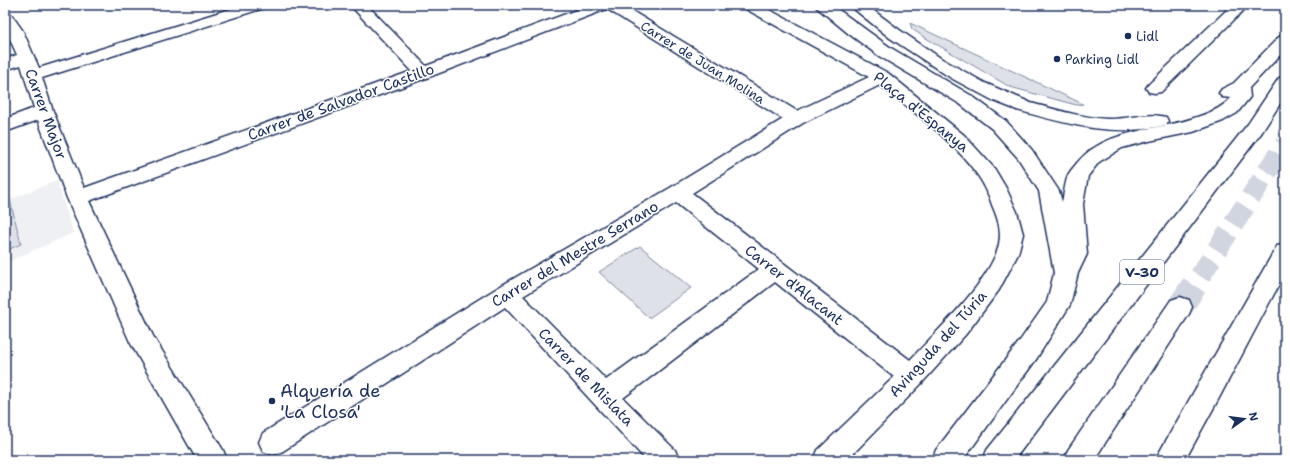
<svg xmlns="http://www.w3.org/2000/svg" width="1290" height="465" font-family="'Shantell Sans',sans-serif">
<style>
.built{fill:#eff0f4}
.green{fill:#dee1e7;stroke:#7c88a2}
.lines{fill:none;stroke-linecap:round;stroke-linejoin:round}
.highway-tunnel-far1{stroke:#d1d5df;stroke-width:21;stroke-dasharray:21 10;stroke-linecap:butt}
.highway-tunnel{stroke:#d1d5df;stroke-width:26;stroke-dasharray:26 13;stroke-linecap:butt}
.minor-casing{stroke:#1b2f5e;stroke-width:3}
.highway-casing{stroke:#1b2f5e;stroke-width:3}
.minor{fill:#fff;fill-rule:evenodd}
.highway{fill:#fff;fill-rule:evenodd}
.poi-dot{fill:#1b2f5e;stroke:#fff;stroke-width:1.5}
.labels{text-anchor:middle;stroke-width:3;stroke-linejoin:round;paint-order:stroke}
.far-poi-label{font-size:13px;fill:#1b2f5e;stroke:#fff;text-anchor:start}
.far-street-label{font-size:13px;fill:#1b2f5e;stroke:#fff}
.shield{fill:#fff;stroke:#5f6d8e;stroke-width:1}
.shield-label{font-size:14px;font-weight:bold;fill:#1b2f5e}
.street-label{font-size:15px;fill:#1b2f5e;stroke:#fff}
.near-poi-label{font-size:18px;fill:#1b2f5e;stroke:#fff;text-anchor:start}
</style>
<rect width="100%" height="100%" fill="#fff"/>
<filter id="ink" filterUnits="userSpaceOnUse"><feTurbulence type="fractalNoise" baseFrequency=".025" numOctaves="2"/><feDisplacementMap in="SourceGraphic" scale="8" xChannelSelector="R" yChannelSelector="G"/><feConvolveMatrix kernelMatrix="1 2 1 2 8 2 1 2 1" color-interpolation-filters="sRGB"/></filter>
<g filter="url(#ink)">
<path class="built" d="M57,180l16,53 -68,30v-61z"/>
<path class="green" d="M910,23l173,81 -7,1 -66,-18 -86,-50 -12,-8z
M10,200l11,44 -16,7v-49z
M640,246l51,42 -42,30 -50,-46z"/>
<g class="lines">
<path class="highway-tunnel-far1" d="M1200,276l85,-132"/>
<path class="highway-tunnel" d="M1180,307l21,-32"/>
<defs>
<path id="minor" d="M243,5h24l-3,3 -222,70 11,33 31,77 328,-117 -62,-66h17l59,61 164,-61h32l175,106 72,-34 -125,-69 -3,-3h19l128,68 76,62 30,33 12,20 11,24 6,22 -5,20 -19,36 -33,44 -45,50 -74,76h-33l4,-10 76,-73 -119,-95 -152,116 52,52 4,10h-33l-141,-153 -222,144 -10,4 -10,-4 -4,-9 4,-9 236,-146 171,-99 113,-69 -176,-110 -178,68 -340,124 64,135 70,114 4,10h-30l-67,-118 -63,-144 -29,-78 -33,12v-13l29,-11 -13,-43 -16,5v-11l12,-4 -12,-27v-16l6,2 12,17 16,37zM880,85c34,28 74,55 99,92 6,9 10,18 13,28 8,18 11,31 4,49 -15,36 -59,77 -86,106l-218,-167 111,-70zM676,203l83,66 -153,111 -83,-84z
M849,5h17l35,26 41,28 43,24 44,19 3,4 -3,4 -6,1 -6,-1 -23,-9 -43,-23 -61,-40z
M1232,5h17l-88,87 -6,1 -6,-1 -3,-4 3,-4z"/>
<path id="highway" d="M814,5h18l59,43 81,48 34,25 26,29 27,41 3,11c2,-8 3,-19 6,-27 2,-4 6,-8 9,-12 28,-35 84,-32 123,-47 12,-4 23,-9 31,-18l-9,-1 -3,-4 3,-4 12,-6 45,-46 6,-2v15l-36,38 1,9 -13,16 -14,8 -30,11 -44,9 -27,7 -23,14 -11,14 -5,28 4,50 -9,19 -8,32 -33,53 -74,102h-31l4,-10 83,-108 28,-40 7,-29 -15,-82 -21,-33 -26,-29 -32,-25 -81,-48 -30,-22z
M1285,77v19l-23,36 -248,328h-31l4,-10 261,-326 31,-46z
M1023,101c28,7 55,16 84,18 19,1 40,-7 59,-2l2,4 -2,4c-52,13 -100,-1 -149,-15l-3,-4 3,-4z
M1285,244v29l-66,125 -34,62h-30l122,-214z
M1180,297l9,3 3,7 -3,7 -95,146h-30l4,-10 103,-150z"/>
</defs>
<use href="#minor" class="minor-casing"/>
<use href="#highway" class="highway-casing"/>
<use href="#minor" class="minor"/>
<use href="#highway" class="highway"/>
</g>
</g>
<g class="poi-dot">
<circle cx="1128" cy="36" r="4"/>
<circle cx="1057" cy="59" r="4"/>
<circle cx="272" cy="401" r="4"/>
</g>
<g class="labels">
<g class="far-poi-label">
<text x="1136" y="41">Lidl</text>
<text x="1065" y="64">Parking Lidl</text>
</g>
<g class="far-street-label">
<text transform="translate(703 62) rotate(32)" y="5">Carrer de Juan Molina</text>
</g>
<rect class="shield" x="1120" y="260" width="44" height="24" rx="3"/>
<g class="shield-label">
<text x="1142" y="277">V-30</text>
</g>
<g class="street-label">
<text transform="translate(341 102) rotate(-20)" y="5">Carrer de Salvador Castillo</text>
<text transform="translate(921 112) rotate(39)" y="5">Plaça d'Espanya</text>
<text transform="translate(46 114) rotate(70)" y="5">Carrer Major</text>
<text transform="translate(575 254) rotate(-31)" y="5">Carrer del Mestre Serrano</text>
<text transform="translate(794 285) rotate(38)" y="5">Carrer d'Alacant</text>
<text transform="translate(938 344) rotate(-48)" y="5">Avinguda del Túria</text>
<text transform="translate(586 377) rotate(46)" y="5">Carrer de Mislata</text>
</g>
<g class="near-poi-label">
<text x="280" y="397">Alquería de<tspan x="280" dy="21">'La Closa'</tspan></text>
</g>
</g>
<rect width="1290" height="465" fill="none" stroke="#fff" stroke-width="20"/>
<rect x="10" y="10" width="1270" height="445" fill="none" stroke="#1b2f5e" stroke-width="1.5" filter="url(#ink)"/>
<g transform="translate(1244 419) rotate(76)" stroke="#ffffff" stroke-width="3" paint-order="stroke">
<path d="M0-3L7 15L0 10L-7 15Z" fill="#1b2f5e"/>
<text y="-6" font-size="11" font-weight="bold" text-anchor="middle" fill="#1b2f5e">N</text>
</g>
</svg>
